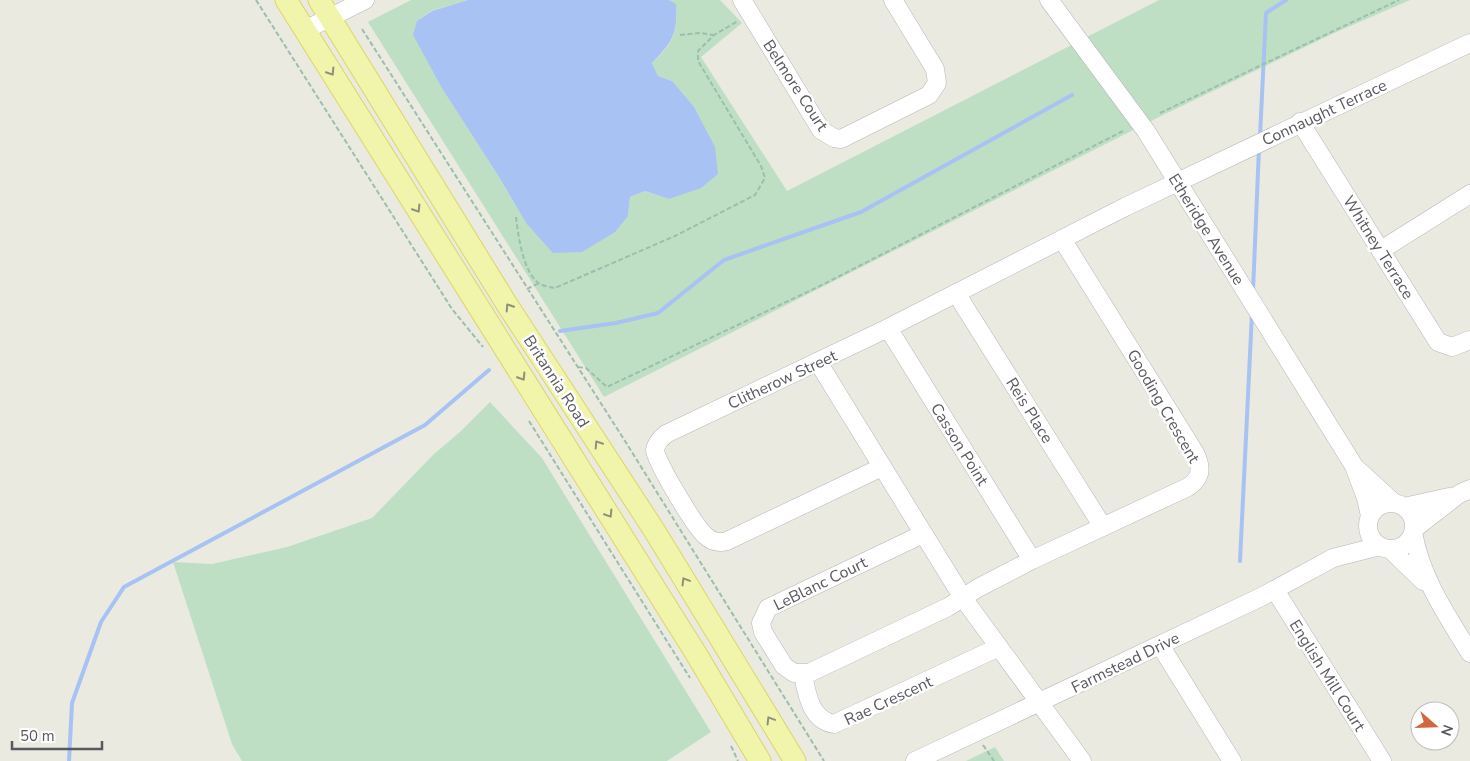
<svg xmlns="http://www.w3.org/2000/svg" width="1470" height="761" font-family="'Nunito Sans',sans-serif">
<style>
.green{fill:#bfdfc5}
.water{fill:#a7c2f3}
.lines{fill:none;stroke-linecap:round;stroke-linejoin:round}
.stream{stroke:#a7c2f3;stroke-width:4}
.minor-casing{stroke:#b6b6bb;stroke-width:19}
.major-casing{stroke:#ded565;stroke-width:23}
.path{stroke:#9abfac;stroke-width:2;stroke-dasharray:5 2.5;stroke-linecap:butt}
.minor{stroke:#fff;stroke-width:18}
.major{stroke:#f1f4ab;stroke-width:21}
.oneway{stroke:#8e907a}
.labels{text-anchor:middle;stroke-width:5;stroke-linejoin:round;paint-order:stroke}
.street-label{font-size:16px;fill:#595a5f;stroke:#fff}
</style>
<rect width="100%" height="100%" fill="#eaeae0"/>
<path class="green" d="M411,0h57l-37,11 -14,10 26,69 56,87 27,46 102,-7 2,-19 15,-6 24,8 3,-118 -14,-5 -6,-13c21,-20 26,-29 24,-58l-7,-5h51l22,23 -41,34 86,134 372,-191h251l-78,34 -169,81 -559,282 -236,-375z
M490,402l52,56 169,274 -44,29h-425l-10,-17 -59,-182 39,2 75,-17 85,-29 62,-64 26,-22z
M995,747l9,14h-38z"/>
<path class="water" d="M468,0h201l7,4c2,31 -4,38 -24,59l6,13 14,5 22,26 21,40 3,27 -17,14 -32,11 -24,-8 -15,6 -2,19 -13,16 -33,20 -29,1 -27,-30 -27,-46 -56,-87 -30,-55 4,-14 15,-10z"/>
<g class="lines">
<path class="stream" d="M1260,136l6,-123 20,-13
M1253,291l6,-143
M560,331l56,-8 42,-10 66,-53 137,-48 211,-117
M1240,561l12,-248
M69,761l3,-58 29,-81 23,-35 301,-162 64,-55"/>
<defs>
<path id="minor" d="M742,0l79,130 13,8 7,1 88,-44 8,-12 -2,-14 -42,-69
M1049,0l97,131 208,335 12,32 4,18
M305,30l60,-30
M1300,122l138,220 14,5 18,-7
M1381,250l89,-56
M956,293l147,234
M888,328l144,232
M818,362l145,236 119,163
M882,467l-155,74c-8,2 -15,1 -21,-5 -10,-7 -51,-76 -51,-86 1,-7 6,-12 11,-16l222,-106 237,-121 345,-164
M1358,470l36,33
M1368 526a23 23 0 1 1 46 0a23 23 0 1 1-46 0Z
M1404,507l45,-10
M1414,529l45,-35 11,-5
M1413,532c8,46 33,82 57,121
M923,534l-155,74 -7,15 2,9 21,34 10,7h15l139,-66 30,-19 54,-28 156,-73c14,-9 14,-20 7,-34l-133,-214
M1390,549l33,32
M1275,590l107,171
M1160,645l72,116
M803,675c4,20 8,45 31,49l165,-77
M915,761l346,-164 72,-39 47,-12"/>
<path id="major" d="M286,0l409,652 65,109
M319,0l187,303 148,227 141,231"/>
</defs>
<use href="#minor" class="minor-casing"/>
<use href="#major" class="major-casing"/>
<path class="path" d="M256,0l196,309 31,38
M362,29l263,412 199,320
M680,35l21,-2 12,2
M1160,113l239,-113
M516,217c2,17 7,57 24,67 4,2 11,3 15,4l120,-52 80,-41 10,-17 -4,-12 -63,-105v-10l16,-16 24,-14
M527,289l12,-6
M578,367l8,1 21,19 217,-103 299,-153
M529,421l161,257
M983,745l11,16
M731,746l7,15"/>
<use href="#minor" class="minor"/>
<use href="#major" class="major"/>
</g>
<defs><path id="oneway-chevron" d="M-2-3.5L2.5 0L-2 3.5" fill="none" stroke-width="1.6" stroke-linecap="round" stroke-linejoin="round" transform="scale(1.25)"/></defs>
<g class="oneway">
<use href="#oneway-chevron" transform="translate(331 72) rotate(58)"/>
<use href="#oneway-chevron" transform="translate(417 209) rotate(58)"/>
<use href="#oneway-chevron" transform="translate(509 307) rotate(-123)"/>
<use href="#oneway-chevron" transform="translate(522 377) rotate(58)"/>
<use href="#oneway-chevron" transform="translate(598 444) rotate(-123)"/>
<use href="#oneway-chevron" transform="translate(609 514) rotate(58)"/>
<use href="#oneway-chevron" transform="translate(685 581) rotate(-121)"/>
<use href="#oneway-chevron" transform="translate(770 720) rotate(-121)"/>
</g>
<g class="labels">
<g class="street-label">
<text transform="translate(796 85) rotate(57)" y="6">Belmore Court</text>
<text transform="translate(1324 112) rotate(-25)" y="6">Connaught Terrace</text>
<text transform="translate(1207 229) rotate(58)" y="6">Etheridge Avenue</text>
<text transform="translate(1379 247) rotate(58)" y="6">Whitney Terrace</text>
<text transform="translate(782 379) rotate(-25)" y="6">Clitherow Street</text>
<text transform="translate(557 381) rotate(57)" y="6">Britannia Road</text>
<text transform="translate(1164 406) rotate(60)" y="6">Gooding Crescent</text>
<text transform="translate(1030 410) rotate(58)" y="6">Reis Place</text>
<text transform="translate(960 444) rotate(58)" y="6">Casson Point</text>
<text transform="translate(820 583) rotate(-26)" y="6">LeBlanc Court</text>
<text transform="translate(1125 662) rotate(-26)" y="6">Farmstead Drive</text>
<text transform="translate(1328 675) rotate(58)" y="6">English Mill Court</text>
<text transform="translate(888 700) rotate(-25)" y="6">Rae Crescent</text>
</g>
</g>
<g transform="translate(1435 726) rotate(110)"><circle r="24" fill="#ffffff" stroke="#bdbdbf"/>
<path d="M0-4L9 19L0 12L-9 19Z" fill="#d2673e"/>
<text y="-8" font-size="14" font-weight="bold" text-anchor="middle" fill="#595a5f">N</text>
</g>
<path d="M12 741v8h90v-8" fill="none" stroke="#595a5f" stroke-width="2.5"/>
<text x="20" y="741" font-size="15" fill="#595a5f" stroke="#ffffff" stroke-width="4" paint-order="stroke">50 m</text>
</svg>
